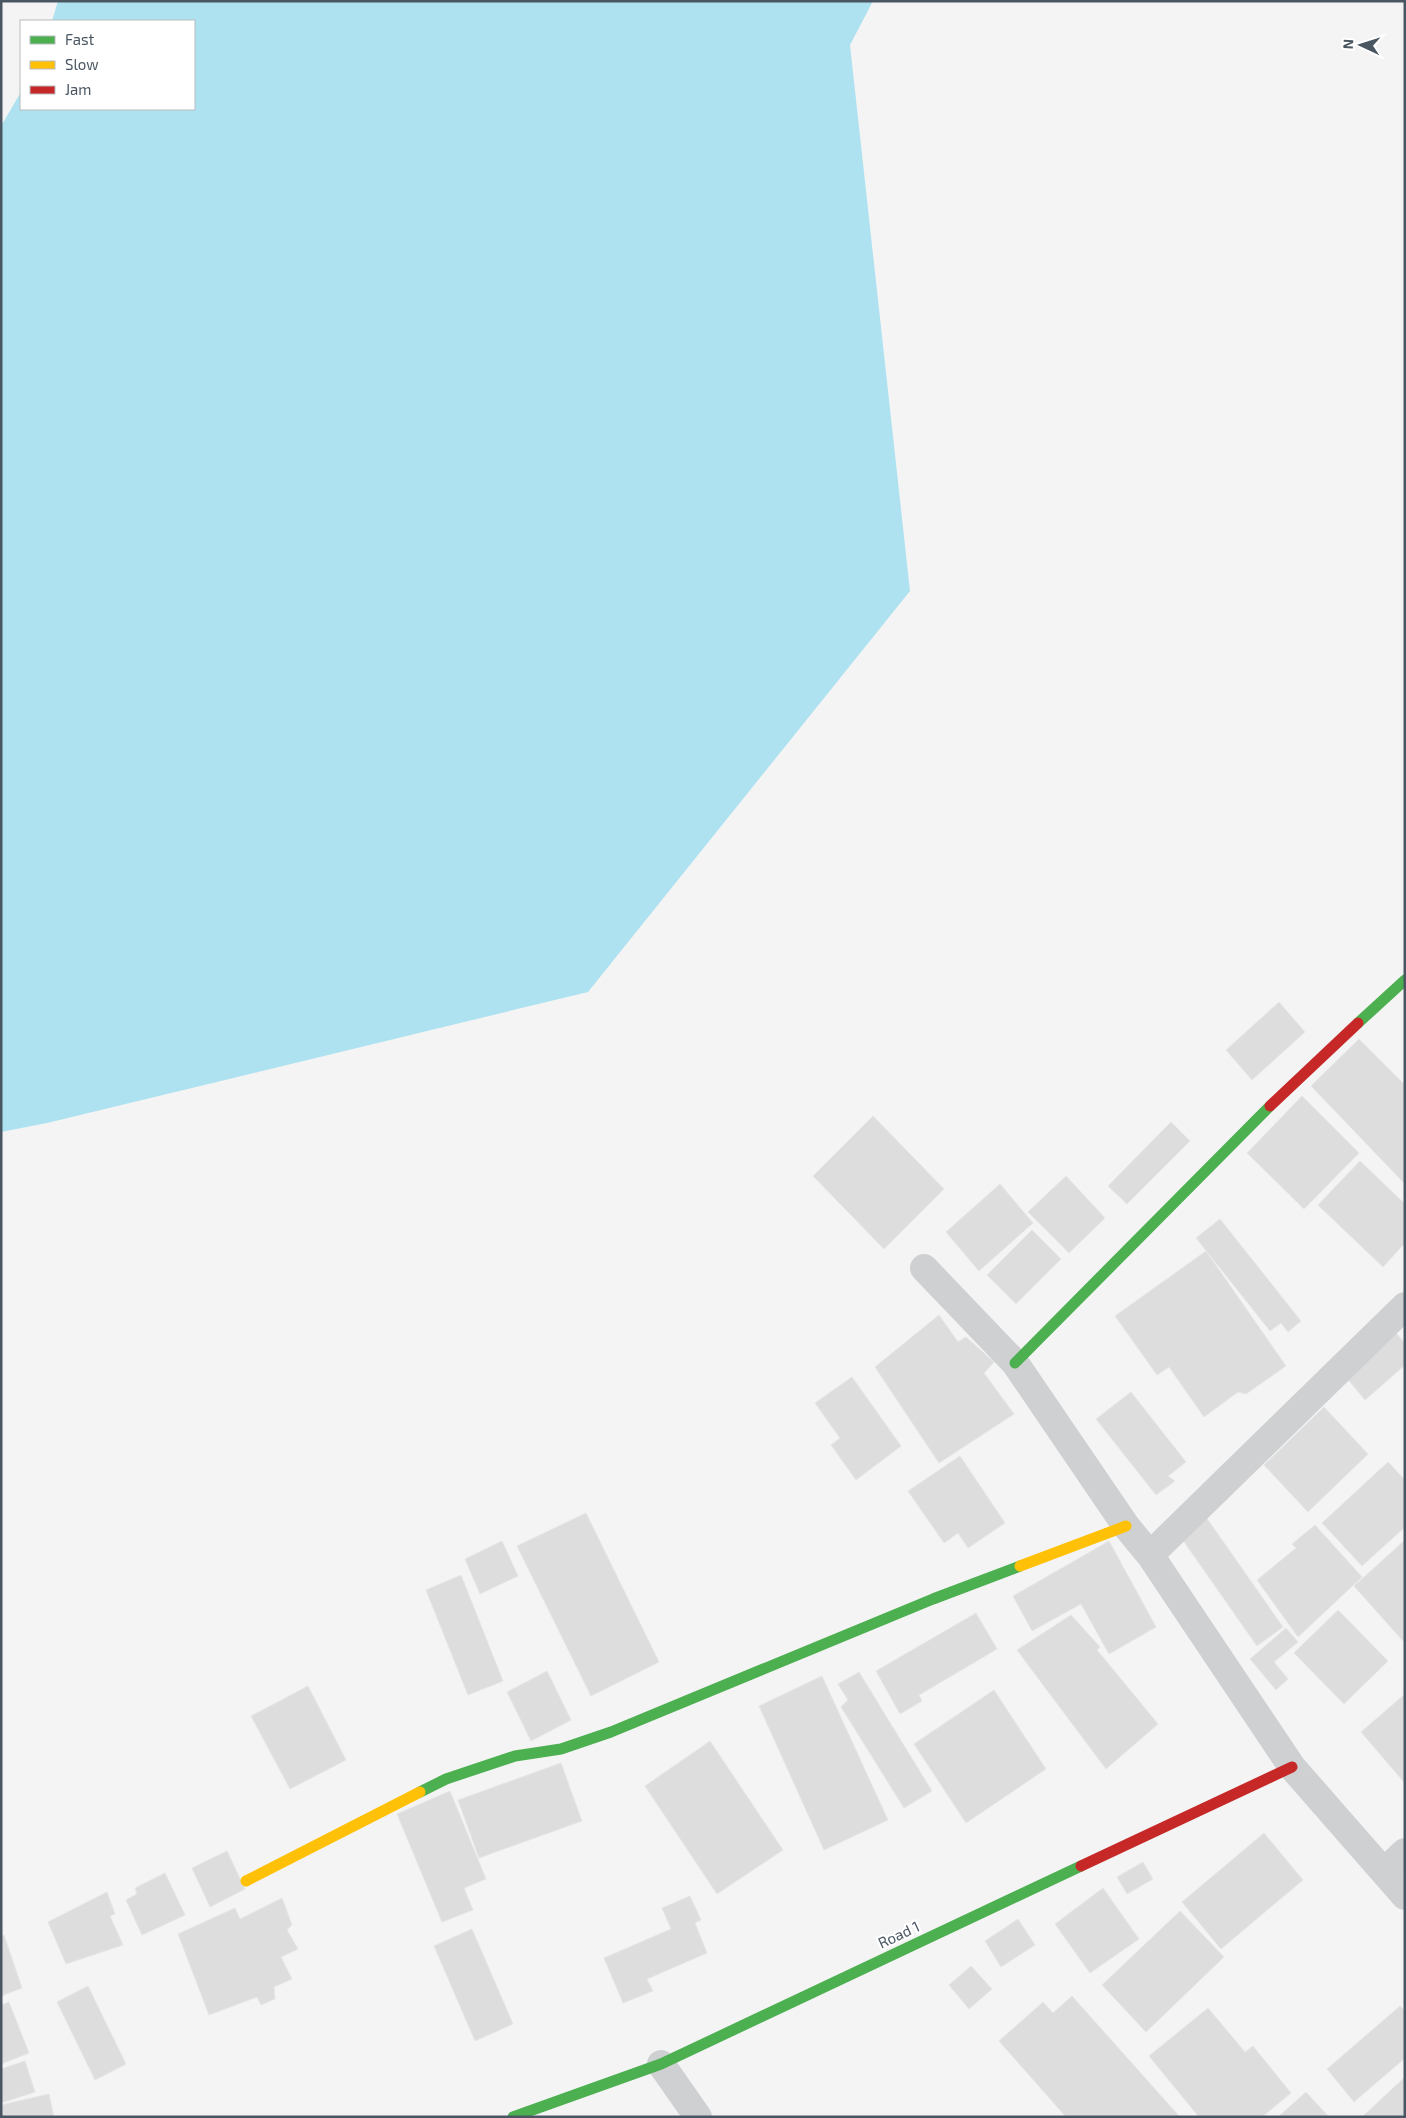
<svg xmlns="http://www.w3.org/2000/svg" width="1406" height="2118" font-family="'Exo 2',sans-serif">
<style>
.water{fill:#aee2f0}
.building{fill:#ddddde;stroke:#e5e6e7}
.lines{fill:none;stroke-linecap:round;stroke-linejoin:round}
.street{stroke:#ced0d2;stroke-width:28}
.fast{stroke:#4caf50;stroke-width:11}
.slow{stroke:#ffc107;stroke-width:11}
.jam{stroke:#c62828;stroke-width:11}
.labels{text-anchor:middle;stroke-width:4.5;stroke-linejoin:round;paint-order:stroke}
.street-label{font-size:15px;fill:#4a5661;stroke:#fff}
</style>
<rect width="100%" height="100%" fill="#f4f4f4"/>
<path class="water" d="M58,1h815l-23,44 60,546 -322,401 -541,131 -46,9v-1006l20,-34v17h173v-88h-142z"/>
<path class="building" d="M1279,1002l26,30 -53,48 -26,-30z
M1359,1039l46,46v99l-94,-98z
M1302,1096l57,57 -55,56 -57,-56z
M873,1116l71,73 -60,60 -71,-73z
M1171,1122l19,19 -63,63 -19,-18z
M1360,1161l45,43v39l-22,24 -65,-62z
M1066,1176l39,42 -36,35 -41,-41z
M1000,1184l33,39 -54,48 -33,-39z
M1220,1219l81,102 -13,11 -7,-9 -11,8 -74,-93z
M1032,1230l29,29 -45,45 -29,-29z
M1206,1251l80,115 -40,28 -8,-2 -34,25 -35,-50 -12,8 -42,-59z
M939,1315l19,27 8,-5 28,25 -10,11 30,41 -75,49 -64,-96z
M1396,1333l9,10v22l-40,35 -20,-24z
M852,1377l49,69 -45,34 -25,-35 9,-7 -25,-35z
M1131,1392l55,70 -18,14 7,5 -19,14 -60,-76z
M1324,1407l44,47 -60,58 -44,-47z
M960,1456l45,67 -37,25 -10,-15 -14,10 -36,-52z
M1388,1462l17,18v47l-43,39 -40,-43z
M586,1513l73,149 -68,34 -74,-150z
M1206,1517l77,110 -26,19 -77,-110z
M1315,1525l47,52 -64,60 -41,-57 39,-32 -4,-4z
M1405,1540v99l-2,2 -49,-55z
M502,1541l16,35 -38,18 -15,-35z
M1109,1541l47,86 -47,27 -28,-50 -49,27 -19,-35z
M461,1575l42,106 -35,14 -42,-105z
M1338,1610l50,51 -44,43 -50,-51z
M976,1613l21,36 -78,46 3,6 -22,13 -24,-43z
M1071,1615l29,32 -3,3 61,74 -52,45 -89,-119z
M1286,1628l12,14 -24,20 14,17 -12,11 -26,-31z
M547,1671l24,49 -40,21 -24,-49z
M859,1672l73,119 -28,17 -63,-101 7,-7 -10,-16z
M822,1676l66,144 -64,30 -65,-144z
M308,1686l38,74 -56,29 -39,-73z
M994,1690l52,79 -80,54 -52,-79z
M1405,1694v86l-2,1 -42,-49z
M710,1741l73,109 -66,44 -72,-108z
M561,1763l21,58 -103,37 -21,-58z
M450,1791l36,88 -22,9 9,22 -31,12 -45,-108z
M1264,1833l39,47 -82,69 -39,-47z
M227,1851l18,38 -35,18 -18,-39z
M1143,1862l10,17 -26,15 -10,-17z
M165,1873l20,42 -43,20 -16,-35 11,-6 -2,-6z
M1103,1888l36,51 -49,34 -35,-49z
M107,1892l8,22 -5,2 13,29 -57,19 -18,-42z
M690,1896l11,24 -6,3 12,30 -60,26 6,12 -30,12 -19,-45 67,-29 -9,-21z
M282,1898l10,27 -5,5 11,19 -17,8 11,22 -18,8 1,12 -14,6 -4,-8 -48,18 -31,-81 57,-26 5,11z
M1180,1911l44,46 -78,75 -44,-47z
M1018,1919l17,26 -34,22 -16,-26z
M472,1929l41,95 -38,17 -41,-95z
M4,1935l18,53 -21,8v-60z
M971,1966l21,23 -23,20 -20,-24z
M88,1986l38,78 -31,16 -38,-78z
M1072,1996l108,121h-114l-67,-76 44,-39 10,11z
M9,2002l20,51 -28,11v-59z
M1400,2006l5,5v47l-51,44 -27,-33z
M1208,2008l37,44 8,-6 38,47 -29,24h-63l-50,-61z
M25,2061l10,31 -34,11v-34z
M1405,2077v40h-43z
M1306,2092l23,25h-51z
M49,2094l5,23h-53v-12z"/>
<g class="lines">
<path class="street" d="M924,1268l91,95 111,163 24,29 142,212 113,129
M1150,1555l255,-249
M1384,1872l21,-20
M661,2064l37,53"/>
<path class="fast" d="M1358,1023l47,-43
M1015,1363l255,-257
M420,1792l26,-13 69,-23 46,-7 50,-17 322,-133 87,-33
M513,2117l148,-53 420,-198"/>
<path class="slow" d="M1020,1566l106,-40
M246,1881l174,-89"/>
<path class="jam" d="M1270,1106l88,-83
M1081,1866l211,-99"/>
</g>
<g class="labels">
<g class="street-label">
<text transform="translate(899 1935) rotate(-25)" y="5">Road 1</text>
</g>
</g>
<rect width="1406" height="2118" fill="none" stroke="#4a5661" stroke-width="5"/>
<rect x="20" y="20" width="175" height="90" fill="#ffffff" stroke="#b7bbc0"/>
<rect x="30" y="36" width="25" height="8" fill="#4caf50" stroke="#b7bbc0"/>
<text x="65" y="45" font-size="15" fill="#4a5661">Fast</text>
<rect x="30" y="61" width="25" height="8" fill="#ffc107" stroke="#b7bbc0"/>
<text x="65" y="70" font-size="15" fill="#4a5661">Slow</text>
<rect x="30" y="86" width="25" height="8" fill="#c62828" stroke="#b7bbc0"/>
<text x="65" y="95" font-size="15" fill="#4a5661">Jam</text>
<g transform="translate(1361 45) rotate(274)" stroke="#ffffff" stroke-width="4" paint-order="stroke">
<path d="M0-4L9 19L0 12L-9 19Z" fill="#4a5661"/>
<text y="-8" font-size="14" font-weight="bold" text-anchor="middle" fill="#4a5661">N</text>
</g>
</svg>
